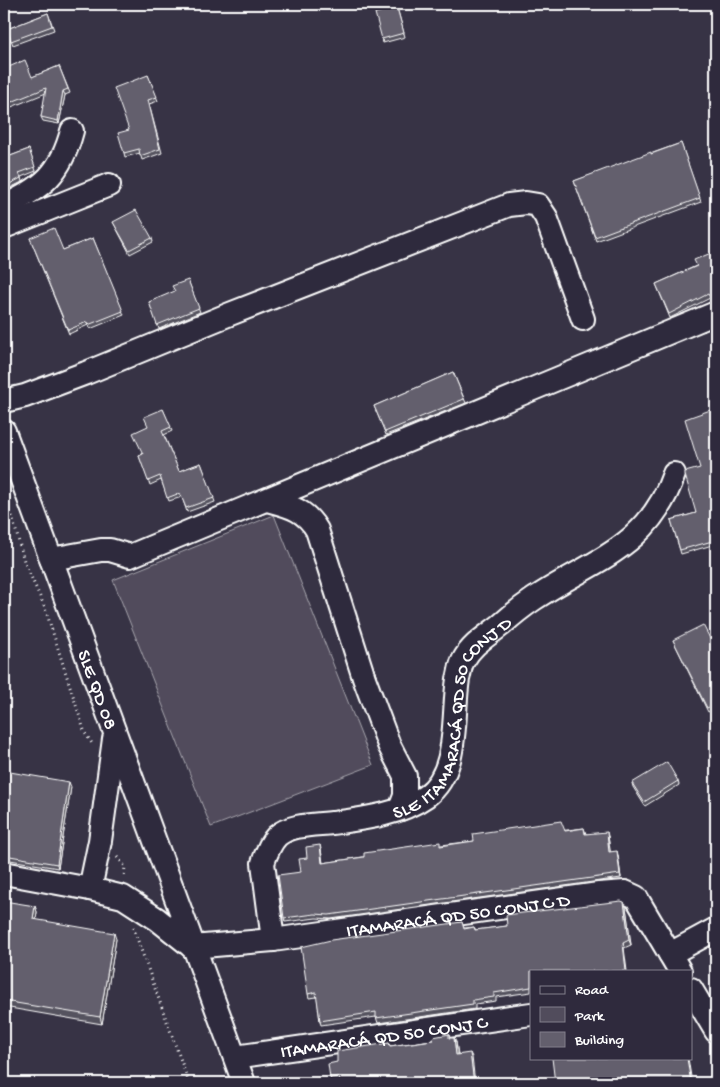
<svg xmlns="http://www.w3.org/2000/svg" width="720" height="1087" font-family="'Gochi Hand',sans-serif">
<style>
.green{fill:#514c5c;stroke:#a8a6ae}
.lines{fill:none;stroke-linecap:round;stroke-linejoin:round}
.minor-casing{stroke:#fff;stroke-width:26}
.path{stroke:#fff;stroke-width:3;stroke-dasharray:1 4;stroke-linecap:butt}
.minor{stroke:#2f2a3d;stroke-width:22}
.wall{fill:#55525e;stroke:#fff}
.shaded-wall{fill:#45424c;stroke:#fff}
.building{fill:#635f6d;stroke:#fff}
.labels{text-anchor:middle;stroke-width:4.5;stroke-linejoin:round;paint-order:stroke}
.street-label{font-size:19px;fill:#fff;stroke:#2f2a3d}
</style>
<rect width="100%" height="100%" fill="#373345"/>
<filter id="ink" filterUnits="userSpaceOnUse"><feTurbulence type="fractalNoise" baseFrequency=".02" numOctaves="2"/><feDisplacementMap in="SourceGraphic" scale="10" xChannelSelector="R" yChannelSelector="G"/><feConvolveMatrix kernelMatrix="1 2 1 2 8 2 1 2 1" color-interpolation-filters="sRGB"/></filter>
<g filter="url(#ink)">
<path class="green" d="M274,515l99,250 -162,62 -98,-247z"/>
<g class="lines">
<defs>
<g id="minor">
<path d="M4,206c39,-18 57,-33 68,-75"/>
<path d="M4,227l105,-42"/>
<path d="M4,401l21,-5 61,-23 144,-59 279,-109 17,-2 12,2 8,12 37,102"/>
<path id="s1" d="M4,431l240,652"/>
<path d="M267,500c22,6 38,9 50,30l47,148 25,67 16,31v20l-5,13"/>
<path d="M51,559l50,-9h9l20,6 586,-243"/>
<path d="M114,739l-14,102 -10,48 33,8 34,22 34,27"/>
<path d="M4,873l86,16"/>
<path id="s2" d="M273,940l-10,-77c3,-9 7,-20 14,-27 14,-12 38,-11 55,-13 31,-4 67,-8 94,-27 34,-24 26,-80 32,-117 2,-6 2,-13 5,-18 8,-16 24,-25 38,-36 10,-9 21,-18 33,-26 58,-39 115,-51 140,-125"/>
<path id="s3" d="M192,947l81,-7 326,-46 26,-2 11,5 44,74"/>
<path d="M670,954l46,-25"/>
<path d="M691,989l25,42"/>
<path id="s4" d="M235,1057l296,-43"/>
</g>
</defs>
<use href="#minor" class="minor-casing"/>
<path class="path" d="M12,516l12,45 21,47 40,125 8,12
M117,857l8,9 -1,12
M133,927l56,156"/>
<use href="#minor" class="minor"/>
</g>
<path class="wall" d="M398,11l7,26 -22,6 -1,-4z
M48,13l6,17 -41,15 -6,-16z
M59,66l11,27 -5,2 -6,29 -16,-3 -2,-4 5,-24 -42,17v-41l28,8z
M148,75l10,26 -9,3 13,49 -20,7 -2,-7 -15,4 -1,-4 5,-23z
M681,143l20,59 -105,39 -22,-60z
M29,149l7,22 -15,6 1,5 -18,9v-36l1,3z
M113,222l39,16 1,4 -23,12z
M30,238l33,12 30,-12 31,77 -34,14 -2,-4 -19,9z
M716,251v50h-5l-1,-3 -40,20 -14,-34 40,-18z
M188,280l12,32 -41,17 -10,-27 26,-10z
M453,372l13,31 -80,32 -12,-29z
M716,408v136l-35,10 -10,-34 25,-7z
M163,409l9,22 -8,4 15,36 22,-8 14,39 -28,10 -5,-15 -13,4 -8,-21 -11,5 -11,-29 3,-2z
M673,640l43,10v58l-8,4z
M4,771l67,16 -13,81 -54,-9z
M678,781l1,4 -34,21 -12,-19 -1,-4z
M584,828l2,6 22,2 2,16 8,3 3,23 -290,41 -15,-1 -31,4 -1,-4 23,-60 14,-9 2,14 118,-18z
M4,903l31,3 2,6 -1,8 80,19 -14,85 -98,-17z
M626,907l5,38 -7,3 -93,23v21l-35,5v4l-21,3v5l-97,14 -2,-6 -55,8 -1,-4 -3,-24 -8,1 -1,-4 154,-72 2,6 10,-1 2,3 31,-4z
M449,1034l1,4 6,4 2,12 14,3 -140,26 -2,-5 7,-16 52,-19 1,3 43,-6z"/>
<path class="shaded-wall" d="M63,91l2,4 -6,29 -1,-3z
M8,604l2,4 -6,29v-10z
M7,634l2,4 -5,28v-13z
M69,782l2,5 -13,81 -1,-4z
M607,832l1,4 3,20 -2,-4z
M320,845l1,4 2,18 -1,-4z
M617,851l1,4 3,23 -1,-4z
M624,902l2,5 5,38 -2,-5z
M35,906l2,6 -2,13 -2,-6z
M114,933l2,6 -14,85 -2,-7z
M623,943l1,5 3,23h-1z
M454,1038l2,4 2,17 -2,-4z
M470,1053l2,4 3,26h-1z
M687,1058h1l4,25h-1z"/>
<path class="building" d="M397,8l7,25 -22,6 -7,-26z
M48,13l4,13 -41,15 -4,-12z
M25,60l7,17 27,-11 9,23 -5,2 -5,30 -17,-4 5,-29 -42,17v-36z
M148,75l9,22 -9,3 12,49 -20,7 -1,-7 -15,4 -6,-20 11,-3 -15,-42z
M681,143l19,55 -105,39 -21,-56 77,-29v2z
M29,149l6,18 -16,6 2,5 -17,9v-32l1,3z
M136,210l16,28 -23,12 -16,-28z
M54,228l9,22 30,-12 30,73 -35,14 -1,-3 -19,8 -38,-92z
M716,251v46h-6l-2,-3 -39,20 -13,-30 41,-18 -3,-6z
M188,280l11,28 -42,17 -8,-23 26,-11 -3,-5z
M453,372l11,27 -79,33 -11,-26z
M716,408v132l-36,10 -9,-30 25,-7 -11,-38v-3l15,-4 -15,-49z
M163,409l8,18 -9,4 17,40 22,-8 13,35 -28,10 -6,-15 -13,5 -7,-22 -12,5 -9,-25 4,-2 -10,-21 15,-7 -4,-9z
M4,603l4,1 -4,23z
M703,625l13,25v54l-9,4 -34,-68z
M4,633l3,1 -3,19z
M667,762l11,19 -34,21 -12,-19z
M4,771l65,11 -12,82 -53,-9z
M561,821l4,10 19,-3 1,6 22,-2 2,20 8,-1 3,23 -291,41 -14,-1 -31,4 -6,-43 23,-3 -2,-13 8,-1 -1,-11 14,-2 2,18 42,-6v-4l76,-11v4l34,-5 -1,-7z
M4,901l31,5 -2,13 81,14 -14,84 -96,-16z
M621,901l3,1 5,38 -6,3 3,28h-95v16l-37,6v4l-21,3v4l-97,14v-6l-56,9 -4,-29 -8,2 -7,-47 30,-7 131,-18 2,7 10,-2 1,3 32,-4 -1,-11z
M449,1034v4h5l2,17 14,-2 4,30h-134l-1,-6 -9,1 -2,-14 9,-2v-11l52,-8 1,3 43,-6v-3z
M552,1058h135l4,25h-136z"/>
</g>
<g class="labels">
<g class="street-label">
<text dy="7" stroke="none"><textPath href="#s1" startOffset="275">SLE QD 08</textPath></text>
<text dy="7" stroke="none"><textPath href="#s2" startOffset="349">SLE ITAMARACÁ QD 50 CONJ D</textPath></text>
<text dy="7" stroke="none"><textPath href="#s3" startOffset="268">ITAMARACÁ QD 50 CONJ C D</textPath></text>
<text dy="7" stroke="none"><textPath href="#s4" startOffset="150">ITAMARACÁ QD 50 CONJ C</textPath></text>
</g>
</g>
<rect width="720" height="1087" fill="none" stroke="#2f2a3d" stroke-width="20"/>
<rect x="10" y="10" width="700" height="1067" fill="none" stroke="#fff" stroke-width="2" filter="url(#ink)"/>
<rect x="530" y="970" width="162" height="90" fill="#2f2a3d" stroke="#827f8b"/>
<rect x="540" y="986" width="25" height="8" fill="#2f2a3d" stroke="#827f8b"/>
<text x="575" y="994" font-size="15" fill="#ffffff">Road</text>
<rect x="540" y="1007" width="25" height="15" fill="#514c5c" stroke="#827f8b"/>
<text x="575" y="1020" font-size="15" fill="#ffffff">Park</text>
<rect x="540" y="1032" width="25" height="15" fill="#635f6d" stroke="#827f8b"/>
<text x="575" y="1044" font-size="15" fill="#ffffff">Building</text>
</svg>
